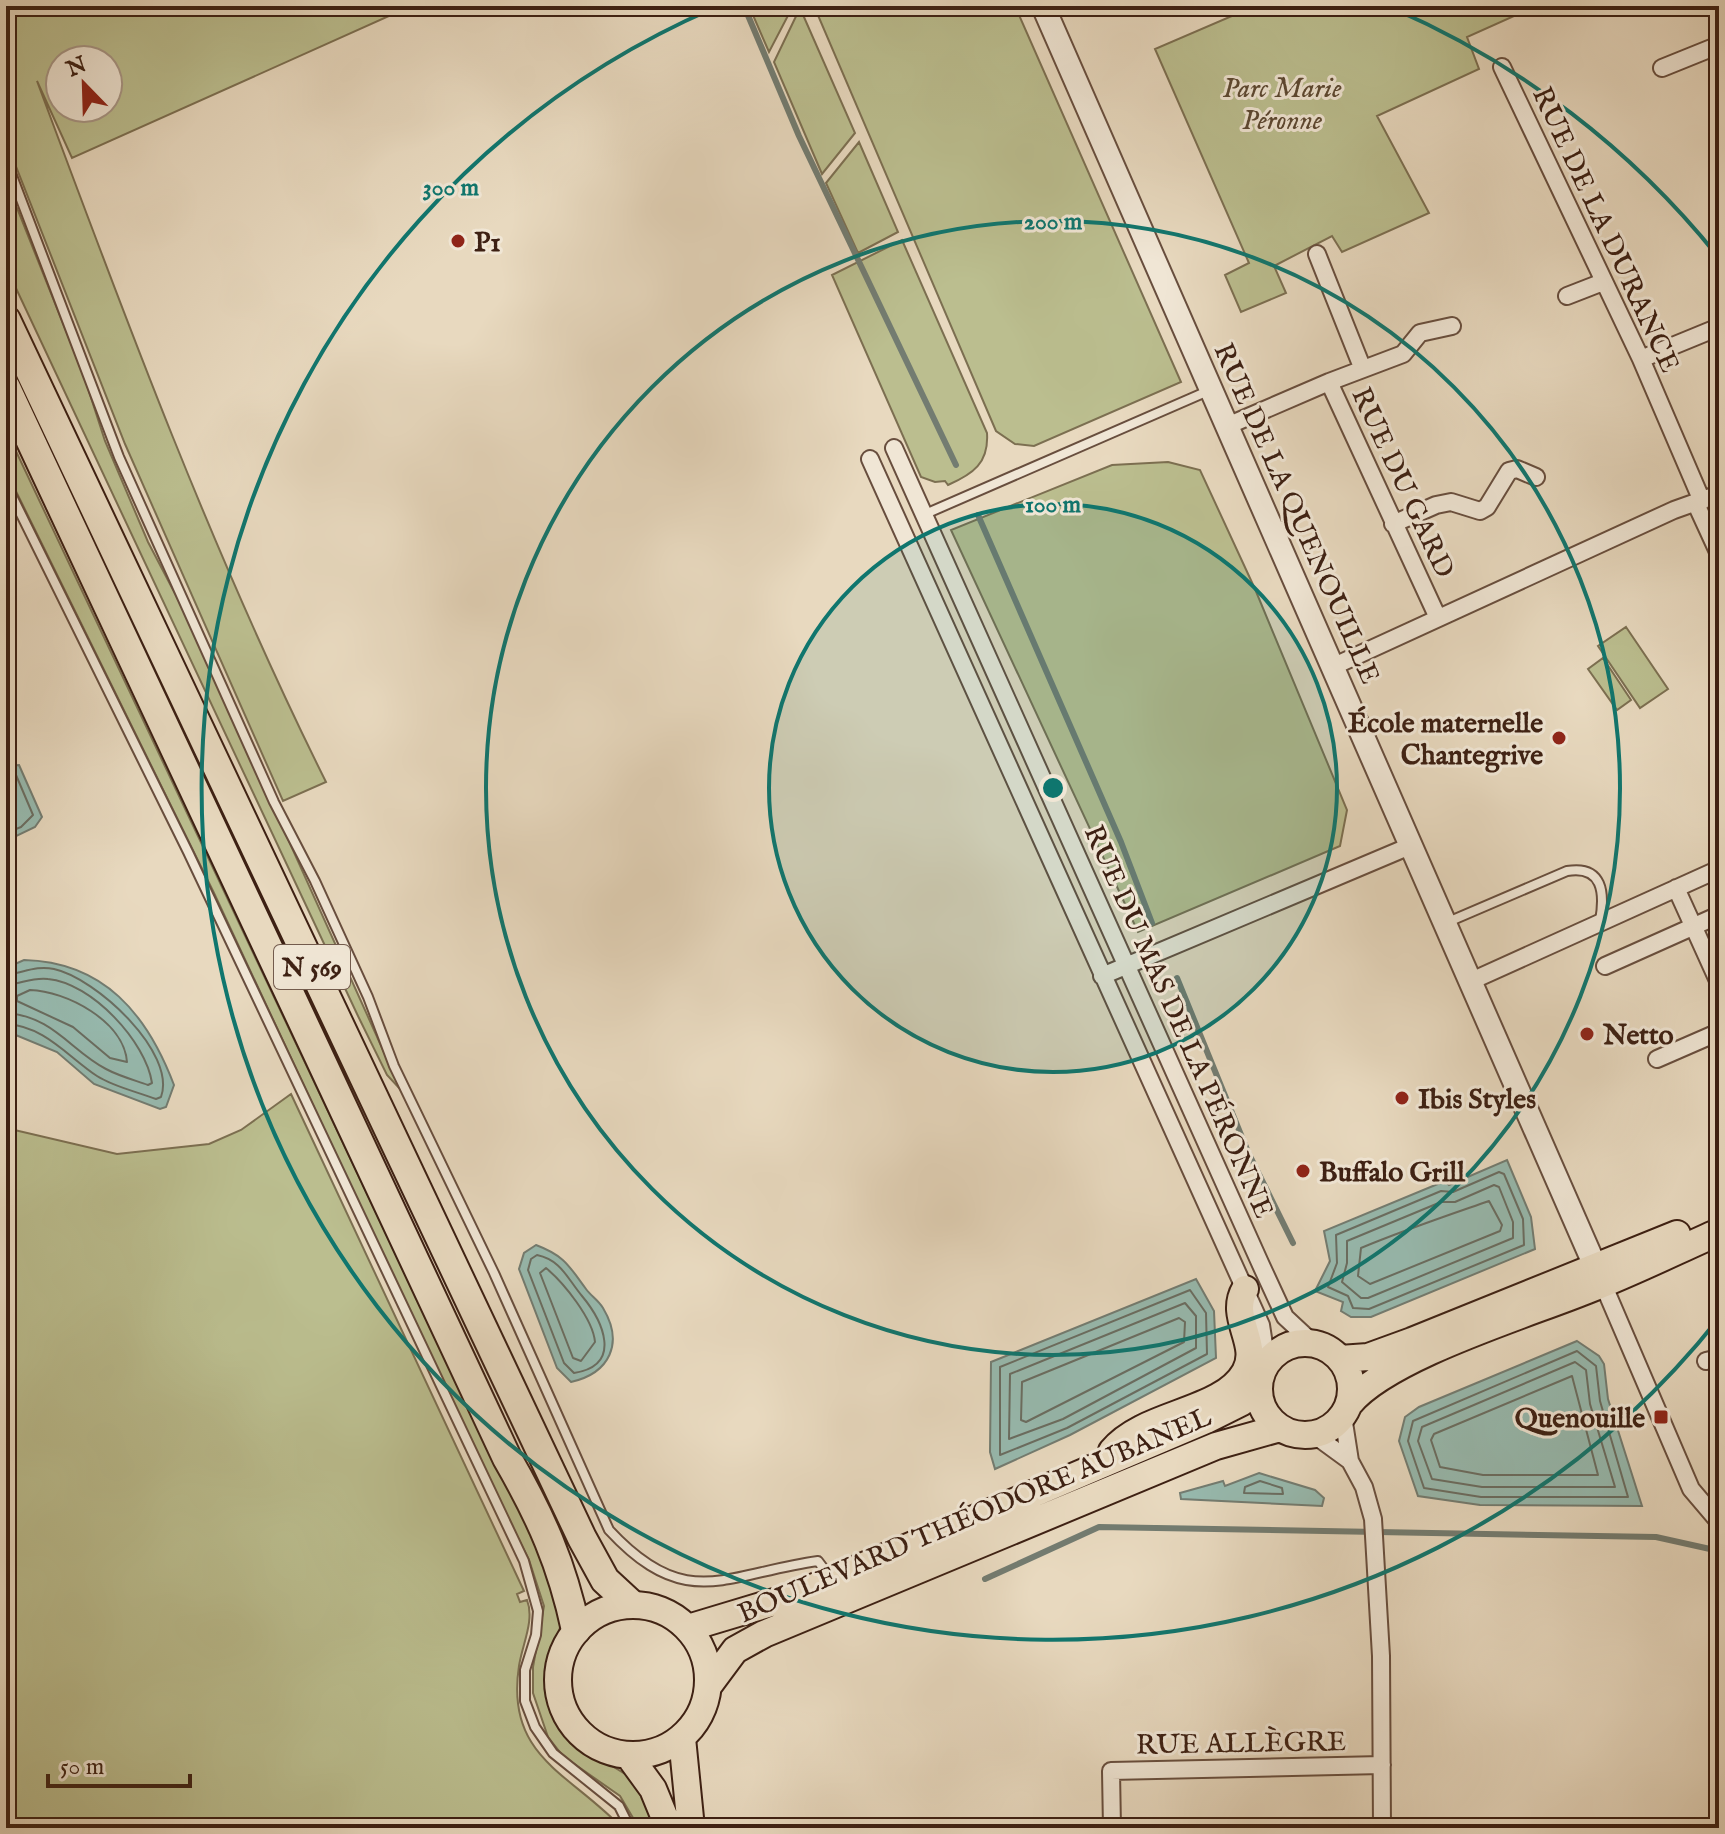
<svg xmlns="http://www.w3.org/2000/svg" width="1725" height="1834" font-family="'IM FELL English',serif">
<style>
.green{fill:#bbbe8f;stroke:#7c6f51;stroke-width:2;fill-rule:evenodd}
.water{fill:#97baaf;stroke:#737c71;stroke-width:2}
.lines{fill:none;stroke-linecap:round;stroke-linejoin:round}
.shore{stroke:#6a6d61;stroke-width:2}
.stream{stroke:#737c71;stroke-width:6}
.service-casing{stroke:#684e3e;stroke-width:12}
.minor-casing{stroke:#684e3e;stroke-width:20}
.tertiary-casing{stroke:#684e3e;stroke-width:26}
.primary-casing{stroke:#3d2013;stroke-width:30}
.trunk-casing{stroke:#3d2013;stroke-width:32}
.service{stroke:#f0e6d5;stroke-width:8}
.minor{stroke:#f0e6d5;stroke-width:16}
.tertiary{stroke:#f0e6d5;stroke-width:22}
.primary{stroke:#e8d9bf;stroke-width:26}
.trunk{stroke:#e8d9bf;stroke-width:28}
.ring{fill:none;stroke:#0f766e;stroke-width:4}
.poi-dot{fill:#8f2418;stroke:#f0e6d5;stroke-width:3}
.labels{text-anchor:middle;stroke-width:6;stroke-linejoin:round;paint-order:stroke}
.shield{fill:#f0e6d5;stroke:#735b4d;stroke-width:2}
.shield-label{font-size:26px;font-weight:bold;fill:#3d2013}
.park-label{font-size:28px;font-style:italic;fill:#5c4832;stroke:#f0e6d5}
.street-label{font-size:28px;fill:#3d2013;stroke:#f0e6d5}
.poi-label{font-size:28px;font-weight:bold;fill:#3d2013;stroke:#f0e6d5;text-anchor:start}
.centre{fill:#0f766e;stroke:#f0e6d5;stroke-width:4}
.ring-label{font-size:24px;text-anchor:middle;font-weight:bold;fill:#0f766e;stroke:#f0e6d5;stroke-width:6;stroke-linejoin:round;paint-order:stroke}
</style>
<rect width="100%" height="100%" fill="#e8d9bf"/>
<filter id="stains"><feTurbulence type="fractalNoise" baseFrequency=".0025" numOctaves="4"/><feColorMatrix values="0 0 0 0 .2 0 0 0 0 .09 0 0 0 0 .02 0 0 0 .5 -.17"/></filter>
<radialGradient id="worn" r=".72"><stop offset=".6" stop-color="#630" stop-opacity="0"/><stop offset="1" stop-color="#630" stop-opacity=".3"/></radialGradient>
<path class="green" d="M6,6h379l4,10 -317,142 -35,-77c88,237 176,474 289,701l-43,19 -158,-357 -119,-303zM60,60h48v48h-48z
M749,6h44l-24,46z
M814,6h201l166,376 -147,64 -19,-2 -19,-13z
M1255,6l279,1 -67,30 12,32 -102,47 52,97 -87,39 -10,-16 -58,30 12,27 -45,19 -16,-37 24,-12 -94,-214z
M800,8l55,125 -33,41 -48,-112z
M859,142l39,90 -40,21 -32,-70z
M6,204l11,4 67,168 21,65 43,101 44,84 209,464 -14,-15 -29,-59 -352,-749z
M902,240l85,193c2,30 -14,41 -39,52l-3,-4 -10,1 -14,-5 -89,-202z
M6,430l476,1007c28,54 70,118 78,179 3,18 -9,29 -12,46 -3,18 -2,44 7,60 16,29 49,36 73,54 16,12 23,34 31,52h-20l-19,-32 -57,-40 -15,-19 -15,-44v-26l11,-61 -15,-46 -57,-114 -258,-553 -208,-422z
M1168,462l32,8 55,119 92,221 -7,36 -202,86 -187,-402 161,-65z
M1626,627l42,62 -28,19 -42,-62z
M1603,658l28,42 -14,10 -29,-41z
M291,1094l233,497 -7,3 3,8 7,-2c8,20 -5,45 -8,66 -14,91 51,107 103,162h-605l-11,-20v-680l111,26 92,-10 32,-14z"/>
<path class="water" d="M19,765l23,52 -7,10 -29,14v-75z
M24,960c80,2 123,54 150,125l-8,22 -6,2 -66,-25 -37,-32 -51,-21v-63z
M1507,1160l24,57 4,32 -164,68h-20l-10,-6 2,-9 -28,-11 15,-30 -6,-30 121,-50 4,4z
M536,1245c29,11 33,21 50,44 5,7 12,11 17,19 21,35 7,65 -32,74l-14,-14 -38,-99 5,-16z
M1196,1279l18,32 2,47 -146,77 -75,34 -5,-17 1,-90z
M1577,1341l22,15 5,8 4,35 34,107 -162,-1 -62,-9 -19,-55 6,-24 14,-10z
M1259,1473l56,17 9,8 -2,8 -141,-7 -1,-6 43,-12 2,5z"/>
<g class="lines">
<path class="shore" d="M6,773l10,2 17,40 -12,12 -15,6
M6,975c17,-2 30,-10 48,-6 42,9 123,84 107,128l-5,2c-18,-7 -42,-12 -59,-23 -29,-19 -52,-50 -91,-52
M6,985c15,-1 26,-8 42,-6 44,4 98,63 104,104l-4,2c-14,-5 -29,-9 -42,-16 -35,-18 -53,-53 -100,-56
M30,990c36,1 94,31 97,72l-17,-4 -37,-31 -56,-26v-5z
M1499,1172l5,2 19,45 1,26 -155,64 -16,-1 -5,-12 -20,-9 9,-24 -1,-28 105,-44 12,1z
M1494,1185l5,2 14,35v16l-145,60h-7l-19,-16 5,-19v-22l94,-39h14z
M1489,1201l13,24 -2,6 -130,53 -12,-8 3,-28c43,-18 85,-32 128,-47z
M537,1255c24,5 30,23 45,41 20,24 42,69 -8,77l-10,-10 -36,-93 3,-11z
M546,1268c18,15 47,51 49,74l-14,19 -8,-3 -33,-85z
M1190,1290l16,23 1,41 -140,74 -67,27v-88z
M1185,1303l11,13v32l-133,71 -54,20 1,-65z
M1179,1318l6,4 -1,20 -158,80 -5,-2 1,-38z
M1577,1351l19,15 4,35 28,96h-147l-57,-9 -16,-47 5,-20z
M1575,1362l11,8 4,34 25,83h-133l-50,-8 -14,-38 4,-14z
M1572,1376l26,99h-115l-43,-8 -9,-27 3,-6z
M1260,1481l22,7 1,6 -39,-1 1,-6z"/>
<path class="stream" d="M744,6l55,130 157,329
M978,515l143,327 31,81
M1177,978l71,174 45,91
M985,1579l114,-52 557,10 63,14"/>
<defs>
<path id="service" d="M6,160l113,297 155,345 41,79 53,116 26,69 100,207 115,257c77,83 116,44 209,31l12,16
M6,484l182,368 336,709 14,50 -2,24 -11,35v31l10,26 18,26 66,53 11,22
M923,515l285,-124
M1448,922l119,-51c36,-6 38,22 33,50"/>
<path id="minor" d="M1502,67l139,292 61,142
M1662,68l57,-23
M1317,254l45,113
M1567,296l36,-14
M1641,359l78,-32
M1329,382l74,-28 17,-21 32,-7
M1227,426l102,-44 109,236
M894,448l367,817 24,52 29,27
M870,459l391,866 6,39
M1696,504l23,50
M1393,524l43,-19 15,-3 29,9 7,-4 22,-36 8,-2 19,8
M1332,667l342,-157 45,-16
M1676,888l43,95
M1605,966l114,-51
M1102,976l308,-130
M1469,982l250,-113
M1657,1059l62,-27
M1600,1277l91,212 28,33
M1706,1361l13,-3
M1343,1416l7,45
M1313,1434l37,27 14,26 9,32 8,137 1,172
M1112,1828l-1,-57 271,-6"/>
<path id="tertiary" d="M1043,6l552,1260"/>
<path id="primary" d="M1259 1389a46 46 0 1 1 92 0a46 46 0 1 1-92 0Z
M1340,1359l28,-2 44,-16 265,-107
M1349,1404c39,-48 180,-90 241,-115 44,-17 86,-38 129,-57
M1112,1451c32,-39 110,-38 133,-79 16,-28 -17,-54 0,-83
M558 1680a75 75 0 1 1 150 0a75 75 0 1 1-150 0Z
M688,1628l103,-31 415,-177 36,-18 17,-13
M709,1685l26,-35 29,-16 452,-188 64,-18
M682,1738l9,90
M629,1756l24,33 16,39"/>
<path id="trunk" d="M6,320l576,1218 23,42 26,24
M6,388l501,1070c34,59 55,106 69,172"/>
</defs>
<use href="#service" class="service-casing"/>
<use href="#minor" class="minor-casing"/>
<use href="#tertiary" class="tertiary-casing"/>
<use href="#primary" class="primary-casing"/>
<use href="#trunk" class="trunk-casing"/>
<use href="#service" class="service"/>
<use href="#minor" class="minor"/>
<use href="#tertiary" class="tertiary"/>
<use href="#primary" class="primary"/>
<use href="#trunk" class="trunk"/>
</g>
<circle cx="1053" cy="788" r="284" fill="#0f766e" fill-opacity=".12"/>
<g class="ring">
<circle cx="1053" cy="788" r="284"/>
<circle cx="1053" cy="788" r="567"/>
<path d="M1719 1318A851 851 0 1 1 714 8M1392 8A851 851 0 0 1 1719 258"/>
</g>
<g class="poi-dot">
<circle cx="458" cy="241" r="8"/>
<circle cx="1559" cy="738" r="8"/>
<circle cx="1587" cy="1034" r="8"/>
<circle cx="1402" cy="1098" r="8"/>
<circle cx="1303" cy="1171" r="8"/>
<rect x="1653" y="1409" width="16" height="16" rx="4"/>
</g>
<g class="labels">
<rect class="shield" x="274" y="945" width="76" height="44" rx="6"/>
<g class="shield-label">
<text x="312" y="976">N 569</text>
</g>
<g class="park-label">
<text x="1282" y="97">Parc Marie<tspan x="1282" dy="32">Péronne</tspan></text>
</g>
<g class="street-label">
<text transform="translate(1607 229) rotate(65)" y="10">RUE DE LA DURANCE</text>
<text transform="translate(1404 482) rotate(65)" y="10">RUE DU GARD</text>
<text transform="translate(1298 513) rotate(66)" y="10">RUE DE LA QUENOUILLE</text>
<text transform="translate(1180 1021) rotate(66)" y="10">RUE DU MAS DE LA PÉRONNE</text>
<text transform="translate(974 1514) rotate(-23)" y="10">BOULEVARD THÉODORE AUBANEL</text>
<text transform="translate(1241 1742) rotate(-1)" y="10">RUE ALLÈGRE</text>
</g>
<g class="poi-label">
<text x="474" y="251">P1</text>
<text x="1543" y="732" text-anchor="end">École maternelle<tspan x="1543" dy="32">Chantegrive</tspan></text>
<text x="1603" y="1044">Netto</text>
<text x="1418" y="1108">Ibis Styles</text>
<text x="1319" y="1181">Buffalo Grill</text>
<text x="1645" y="1427" text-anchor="end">Quenouille</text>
</g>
</g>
<circle cx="1053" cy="788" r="12" class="centre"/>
<g class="ring-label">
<text x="451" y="195">300 m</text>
<text x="1053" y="229">200 m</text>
<text x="1053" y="512">100 m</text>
</g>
<rect width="1725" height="1834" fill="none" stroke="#e8d9bf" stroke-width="32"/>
<rect x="8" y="8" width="1709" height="1818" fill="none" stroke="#3d2013" stroke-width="4"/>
<rect x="16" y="16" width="1693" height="1802" fill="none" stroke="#3d2013" stroke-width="2"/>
<g transform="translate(84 84) rotate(337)"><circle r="38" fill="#f0e6d5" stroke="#a89787" stroke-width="2"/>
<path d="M0-6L14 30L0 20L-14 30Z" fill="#8f2418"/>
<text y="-12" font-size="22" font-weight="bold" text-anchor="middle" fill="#3d2013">N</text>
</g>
<path d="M48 1774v12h142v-12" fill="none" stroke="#3d2013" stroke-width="4"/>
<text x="60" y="1774" font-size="24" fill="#3d2013" stroke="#f0e6d5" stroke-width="6" paint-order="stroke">50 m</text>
<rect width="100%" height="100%" filter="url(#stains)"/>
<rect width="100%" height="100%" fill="url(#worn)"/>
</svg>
